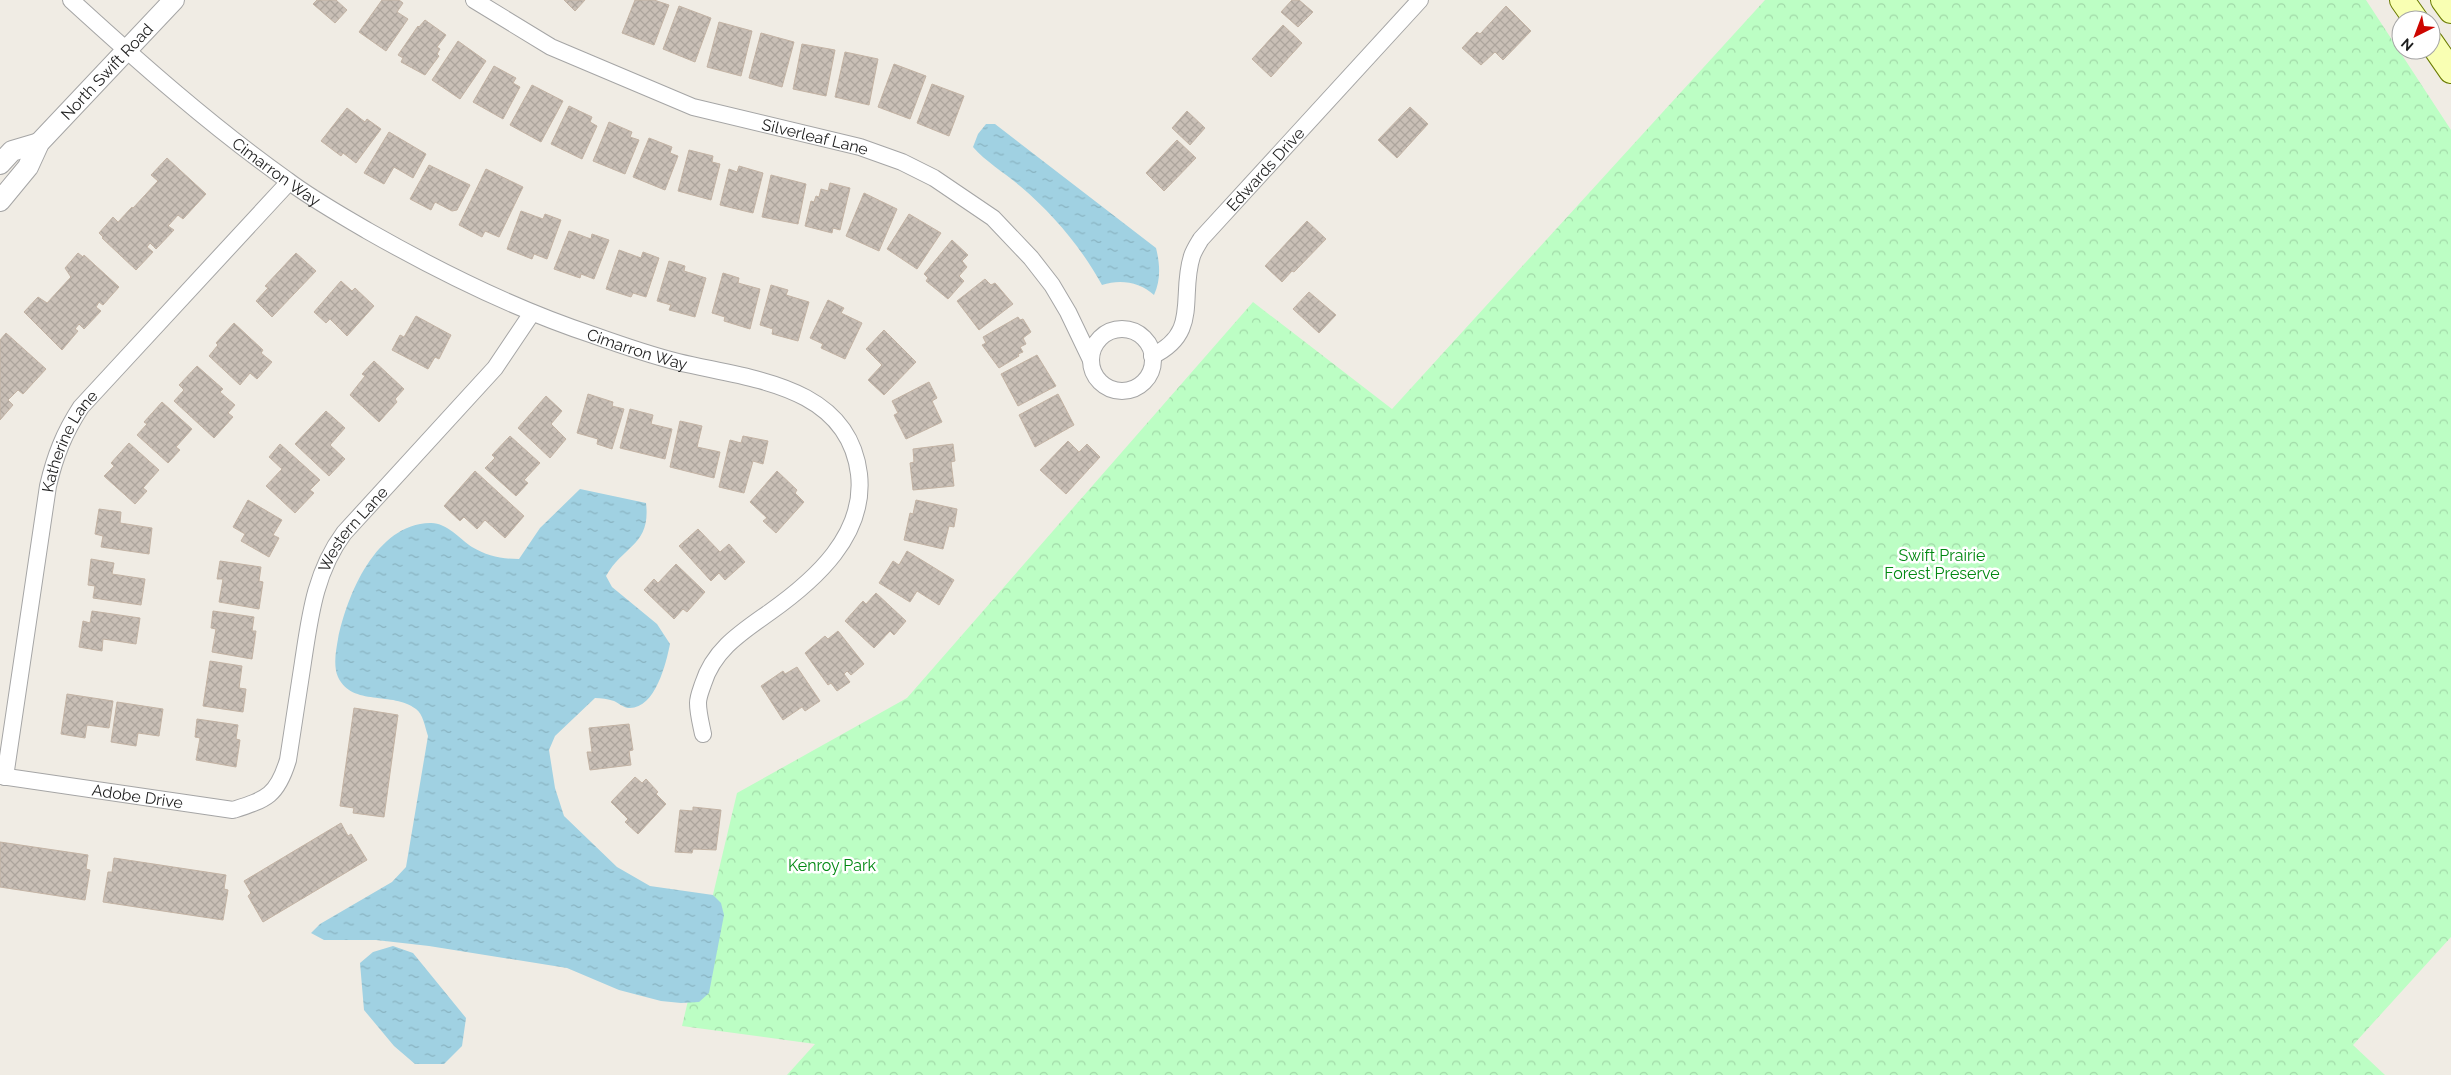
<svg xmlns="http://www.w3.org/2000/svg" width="2451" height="1075" font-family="Raleway,sans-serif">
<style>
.park{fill:url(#park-crowns)}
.water{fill:url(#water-ripples)}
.building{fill:url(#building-cross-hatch);stroke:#c3b3a4}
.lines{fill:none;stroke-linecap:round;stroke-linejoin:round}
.minor-casing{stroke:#a5a5a5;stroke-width:18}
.tertiary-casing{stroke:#a5a5a5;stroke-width:22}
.secondary-casing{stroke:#6a7b00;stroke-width:26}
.minor{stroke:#fff;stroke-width:16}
.tertiary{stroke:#fff;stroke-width:20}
.secondary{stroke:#f9ffb3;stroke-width:24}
.labels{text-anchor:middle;stroke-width:5;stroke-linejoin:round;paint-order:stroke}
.street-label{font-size:16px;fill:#1e1e1e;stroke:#fff}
.park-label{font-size:16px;fill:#018811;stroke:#fff}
</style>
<defs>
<pattern id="park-crowns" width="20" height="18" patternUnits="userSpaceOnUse" patternTransform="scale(1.25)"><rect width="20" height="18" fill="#bcfec4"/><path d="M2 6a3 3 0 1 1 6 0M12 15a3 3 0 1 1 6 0" fill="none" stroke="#a1d9a8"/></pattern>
<pattern id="water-ripples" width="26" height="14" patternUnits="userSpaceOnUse" patternTransform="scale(1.25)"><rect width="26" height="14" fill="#a0d1e2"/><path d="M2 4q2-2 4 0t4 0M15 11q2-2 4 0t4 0" fill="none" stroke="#89b3c1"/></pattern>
<pattern id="building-cross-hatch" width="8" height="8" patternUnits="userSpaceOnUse" patternTransform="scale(1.25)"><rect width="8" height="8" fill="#c9bfb6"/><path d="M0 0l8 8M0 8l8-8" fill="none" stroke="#aca49c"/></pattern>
</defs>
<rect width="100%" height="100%" fill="#f0ece4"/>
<path class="park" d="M1765,0h601l85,130v807l-98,108 32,30h-1598l28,-31 -133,-18 55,-233 170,-95 346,-396 139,107z"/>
<path class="water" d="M986,124h9l161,124c4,16 5,32 -2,47 -14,-13 -34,-16 -52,-10 -21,-38 -49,-71 -82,-99 -15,-13 -34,-24 -47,-39l5,-13z
M580,489l66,14c5,42 -22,42 -40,73l6,11 45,37 13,20c-4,20 -15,66 -42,64 -5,-1 -10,-5 -14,-7 -6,-2 -13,-3 -19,-3l-40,38 -6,14 6,38 9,28 53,51 33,19 63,9 8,8 3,12 -15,78 -10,9 -18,1 -20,-2 -42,-11 -52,-22 -138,-22 -53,-6h-52l-13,-7 9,-9 72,-42 14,-15 22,-131c-3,-9 -5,-22 -12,-27 -23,-18 -64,-2 -78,-32 -5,-11 -2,-27 0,-38 9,-44 38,-115 92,-116 16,-1 30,16 42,24 15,9 29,12 47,12l21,-31z
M393,946l20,7 53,65 -4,28 -18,18h-29l-21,-18 -30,-36 -4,-47 13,-11z"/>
<path class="building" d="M317,0h19l11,10 -12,13 -22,-19z
M382,0h17l4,3 -6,9 11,7 -22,32 -27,-19z
M564,0h21l-10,11z
M635,0h19l15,5 -15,40 -32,-12z
M1292,0h7l14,12 -15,15 -17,-15z
M679,6l32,12 -16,44 -32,-13z
M1506,6l25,25 -28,29 -8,-8 -14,13 -19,-17 15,-16 3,2z
M425,20l21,15 -9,12 3,2 -3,5 2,2 -14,19 -24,-13 2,-4 -5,-3 20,-29 1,1z
M719,22l33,9 -11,45 -34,-9z
M1283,25l19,18 -31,34 -19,-18z
M761,33l33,9 -12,45 -33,-9z
M458,41l28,20 -26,38 -28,-19z
M802,44l33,6 -9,46 -33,-7z
M845,52l33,7 -9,46 -34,-8z
M894,64l32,12 -16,43 -32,-12z
M494,66l22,12 -3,5 7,4 -17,32 -30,-17z
M932,84l32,12 -15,40 -32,-13z
M532,85l31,16 -22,41 -31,-17z
M569,106l23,11 -2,5 7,4 -15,33 -31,-15z
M1410,107l18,17 -31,34 -19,-18z
M347,108l18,14 2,-3 14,10 -25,34 -13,-10 -2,3 -20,-15z
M1187,111l18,17 -15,17 -18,-17z
M609,122l23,10 -2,5 9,3 -14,34 -32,-13z
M389,132l37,22 -13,24 -19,-11 -10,17 -20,-11z
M649,138l23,9 -2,6 8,3 -13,34 -32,-13z
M1177,140l19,18 -32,33 -18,-18z
M689,150l24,6 -1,6 8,2 -9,36 -33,-9z
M167,158l39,36 -23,25 -5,-4 -10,11 6,4 -18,19 -6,-6 -3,4 6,5 -17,18 -34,-32 1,-1 -4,-4 14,-16 5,5 14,-15 1,1 25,-27 -7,-6z
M429,165l41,20 -13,25 -5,1 -17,-9 -4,8 -21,-11z
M739,166l24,7 -10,40 -33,-8 9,-36 8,3z
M486,169l37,18 -24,50 -14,-6 -3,6 -23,-12z
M771,175l35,9 -8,40 -36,-7z
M830,183l20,5 -10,42 -7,-2 -1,5 -27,-7 6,-25 3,1 2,-6 3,1 2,-8 7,2z
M864,193l33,16 -18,42 -33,-15z
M521,211l22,8 2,-5 16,6 -14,39 -13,-5 -2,5 -25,-10z
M909,214l32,19 -24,36 -30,-20z
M1307,221l19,18 -32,33 -2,-1 -10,11 -17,-16z
M569,231l22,8 1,-5 17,6 -15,39 -13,-5 -1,4 -26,-9z
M952,240l16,15 -6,6 5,6 -8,9 5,5 -16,18 -22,-18 2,-3 -4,-4z
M619,250l22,8 2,-6 16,6 -13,39 -13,-4 -2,4 -25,-8z
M78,253l5,4 1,-2 35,32 -16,18 -4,-3 -3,5 5,4 -17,18 -5,-5 -4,5 3,2 -16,19 -38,-38 14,-15 9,6 24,-26 -6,-9z
M296,253l20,18 -44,46 -16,-16 12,-13 -3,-2z
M669,261l16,5 -1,5 22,7 -11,39 -26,-7 2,-5 -14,-4z
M723,273l16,5 -1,5 22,6 -10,40 -26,-8 1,-4 -13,-4z
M985,279l6,6 4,-2 18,21 -34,26 -22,-29z
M341,281l11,10 3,-3 19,18 -27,30 -17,-17 -4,4 -12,-11z
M771,285l17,5 -2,5 23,7 -11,39 -26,-7 1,-5 -13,-4z
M1309,292l27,23 -17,18 -26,-24z
M828,300l16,8 -3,5 21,10 -17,36 -24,-11 2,-4 -13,-6z
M416,316l35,19 -12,24 -4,-2 -7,12 -36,-19 8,-15 4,2z
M1018,317l2,3 3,-1 8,13 -8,6 3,6 -6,3 3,5 -5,2 1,2 -20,12 -17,-23 4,-2 -3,-6z
M234,323l29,27 -2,3 11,9 -15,17 -7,-6 -10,12 -31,-29 9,-11 -2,-2z
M884,330l32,32 -32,33 -16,-15 14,-15 -16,-16z
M6,333l40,36 -23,25 -5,-4 -10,10 5,5 -13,15v-80z
M1037,355l19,31 -38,20 -17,-32z
M374,361l30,28 -9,10 2,3 -18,20 -29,-27 15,-19 -3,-2z
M197,366l26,23 -3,3 15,13 -7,8 5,4 -19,21 -40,-37 10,-11 -5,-5z
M929,382l8,16 -5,3 10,21 -36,17 -12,-24 4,-2 -6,-12z
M588,394l25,8 -1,4 12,3 -12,40 -15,-5 1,-5 -21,-6z
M1058,394l16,31 -39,22 -16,-32z
M546,396l16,15 -11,13 15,15 -16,19 -32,-30z
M162,402l30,27 -16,18 4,3 -12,13 -31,-28 10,-11 -3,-2z
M630,409l23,6 -2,9 21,5 -7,30 -45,-11z
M326,411l19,17 -15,17 15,14 -16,17 -34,-32z
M680,421l22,5 -5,21 23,5 -6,26 -44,-11z
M510,436l30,27 -16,17 4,3 -12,13 -31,-28 10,-10 -3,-3z
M743,436l25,5 -5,23 -10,-3 -9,32 -25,-6 11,-47 11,3z
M1068,441l11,11 8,-8 13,13 -34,37 -26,-24z
M129,443l30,27 -16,18 4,3 -12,13 -31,-28 10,-10 -3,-3z
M280,444l40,36 -10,10 4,3 -19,20 -29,-27 16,-17 -13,-12z
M953,444l2,17 -4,1 3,24 -41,4 -3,-27 4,-1 -1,-13z
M475,471l49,45 -19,22 -20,-18 -8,9 -13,-12 -4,4 -16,-15z
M777,471l20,19 -2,3 9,9 -28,31 -13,-12 4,-3 -17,-16z
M248,500l34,20 -9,15 6,3 -10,19 -28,-16 4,-7 -12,-7z
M916,500l41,9 -3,18 -5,-1 -6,23 -39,-9 6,-27 3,1z
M99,509l22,3 -1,11 32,5 -3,26 -48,-7 2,-11 -8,-2z
M698,529l22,23 9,-8 16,18 -20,18 -6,-7 -8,8 -32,-35z
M907,551l47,29 -15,25 -22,-14 -7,11 -31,-19 14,-22 6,4z
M91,559l23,4 -2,11 33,5 -4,26 -48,-7 2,-12 -7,-1z
M220,561l41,6 -2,14 4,1 -4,27 -40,-7 4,-23h-6z
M676,564l29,28 -18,20 -4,-3 -9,10 -30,-29 10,-11 4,4z
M876,593l30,28 -12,14 -4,-4 -16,17 -29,-27 18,-20 3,3z
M92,611l48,7 -4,26 -33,-5 -1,12 -23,-4 4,-26 7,2z
M213,611l41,6 -2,14h4l-4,28 -40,-7 4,-23 -5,-1z
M838,631l26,33 -13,11 -4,-4 -3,3 6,8 -13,9 -6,-8 -3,2 -23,-32 20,-17 3,3z
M210,661l32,5 -3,22 7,1 -3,23 -40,-6z
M797,667l23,34 -15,10 -3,-4 -19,13 -22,-34 22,-15 2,3z
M67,694l46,7 -4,27 -22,-3 -2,13 -24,-4z
M117,702l46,7 -4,27 -21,-3 -2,13 -25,-4z
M354,708l44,7 -14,102 -31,-4 1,-5 -14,-2z
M197,719l41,6 -2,14 4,1 -4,27 -40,-7 4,-22 -5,-1z
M629,724l4,26 -4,1 2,14 -41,5 -3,-18h5l-3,-24z
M635,777l7,6 4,-4 12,13 -2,2 10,10 -28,30 -13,-12 3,-3 -17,-17z
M693,807l28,3 -5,40 -23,-1 -1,4 -17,-1 5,-42 13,1z
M341,823l7,13 3,-2 16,26 -104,62 -15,-26 3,-3 -7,-12z
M0,842l88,13 -2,14 4,1 -5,30 -85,-13z
M114,858l112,17 -2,14 4,1 -5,30 -120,-18 5,-30h4z"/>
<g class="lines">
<defs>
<g id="minor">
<path id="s1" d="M71,0c69,63 140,126 216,180 25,19 54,35 81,51 72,41 146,78 225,104 28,10 57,20 85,27 70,17 170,22 181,112 7,61 -44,106 -89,138 -28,20 -56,37 -67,72 -2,6 -5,13 -5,19 0,10 3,21 5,31"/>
<path id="s2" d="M474,0l77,47 142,60 167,40 42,15 32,16 59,40 38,40 21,27 16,27 23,48"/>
<circle cx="1122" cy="360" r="31"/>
<path id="s3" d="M1152,356c49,-23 27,-60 40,-100 2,-6 6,-12 9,-17l219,-239"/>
<path id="s4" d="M0,776l233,34c34,-11 44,-14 55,-50 5,-32 10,-65 15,-98 7,-46 12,-90 41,-129l151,-165 37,-55"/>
<path id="s5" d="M5,777l43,-291c7,-30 16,-53 33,-79l208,-225"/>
</g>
<g id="tertiary">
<path d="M0,164l12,-13 27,-8"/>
<path id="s6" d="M0,201l28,-34 11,-24 135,-143"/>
</g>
<path id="secondary" d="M2402,0l14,20
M2443,0l8,11
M2431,42l20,29"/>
</defs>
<use href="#minor" class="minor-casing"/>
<use href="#tertiary" class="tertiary-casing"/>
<use href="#secondary" class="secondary-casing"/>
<use href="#minor" class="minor"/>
<use href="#tertiary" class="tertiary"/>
<use href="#secondary" class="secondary"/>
</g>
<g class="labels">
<g class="street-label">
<text dy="6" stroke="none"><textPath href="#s6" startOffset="169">North Swift Road</textPath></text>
<text dy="6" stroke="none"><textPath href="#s2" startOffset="370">Silverleaf Lane</textPath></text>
<text dy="6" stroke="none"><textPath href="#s3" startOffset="229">Edwards Drive</textPath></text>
<text dy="6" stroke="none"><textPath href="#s1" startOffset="268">Cimarron Way</textPath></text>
<text dy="6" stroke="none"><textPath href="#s1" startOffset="672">Cimarron Way</textPath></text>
<text dy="6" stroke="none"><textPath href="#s5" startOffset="344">Katherine Lane</textPath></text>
<text dy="6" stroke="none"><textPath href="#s4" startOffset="559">Western Lane</textPath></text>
<text dy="6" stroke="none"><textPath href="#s4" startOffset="139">Adobe Drive</textPath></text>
</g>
<g class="park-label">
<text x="1942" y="561">Swift Prairie<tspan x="1942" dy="18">Forest Preserve</tspan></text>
<text x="832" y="871">Kenroy Park</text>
</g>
</g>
<g transform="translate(2416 35) rotate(222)"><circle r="24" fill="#ffffff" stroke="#a5a5a5"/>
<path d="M0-4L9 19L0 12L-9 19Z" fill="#cd0600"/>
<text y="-8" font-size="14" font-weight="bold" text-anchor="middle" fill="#1e1e1e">N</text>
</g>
</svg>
